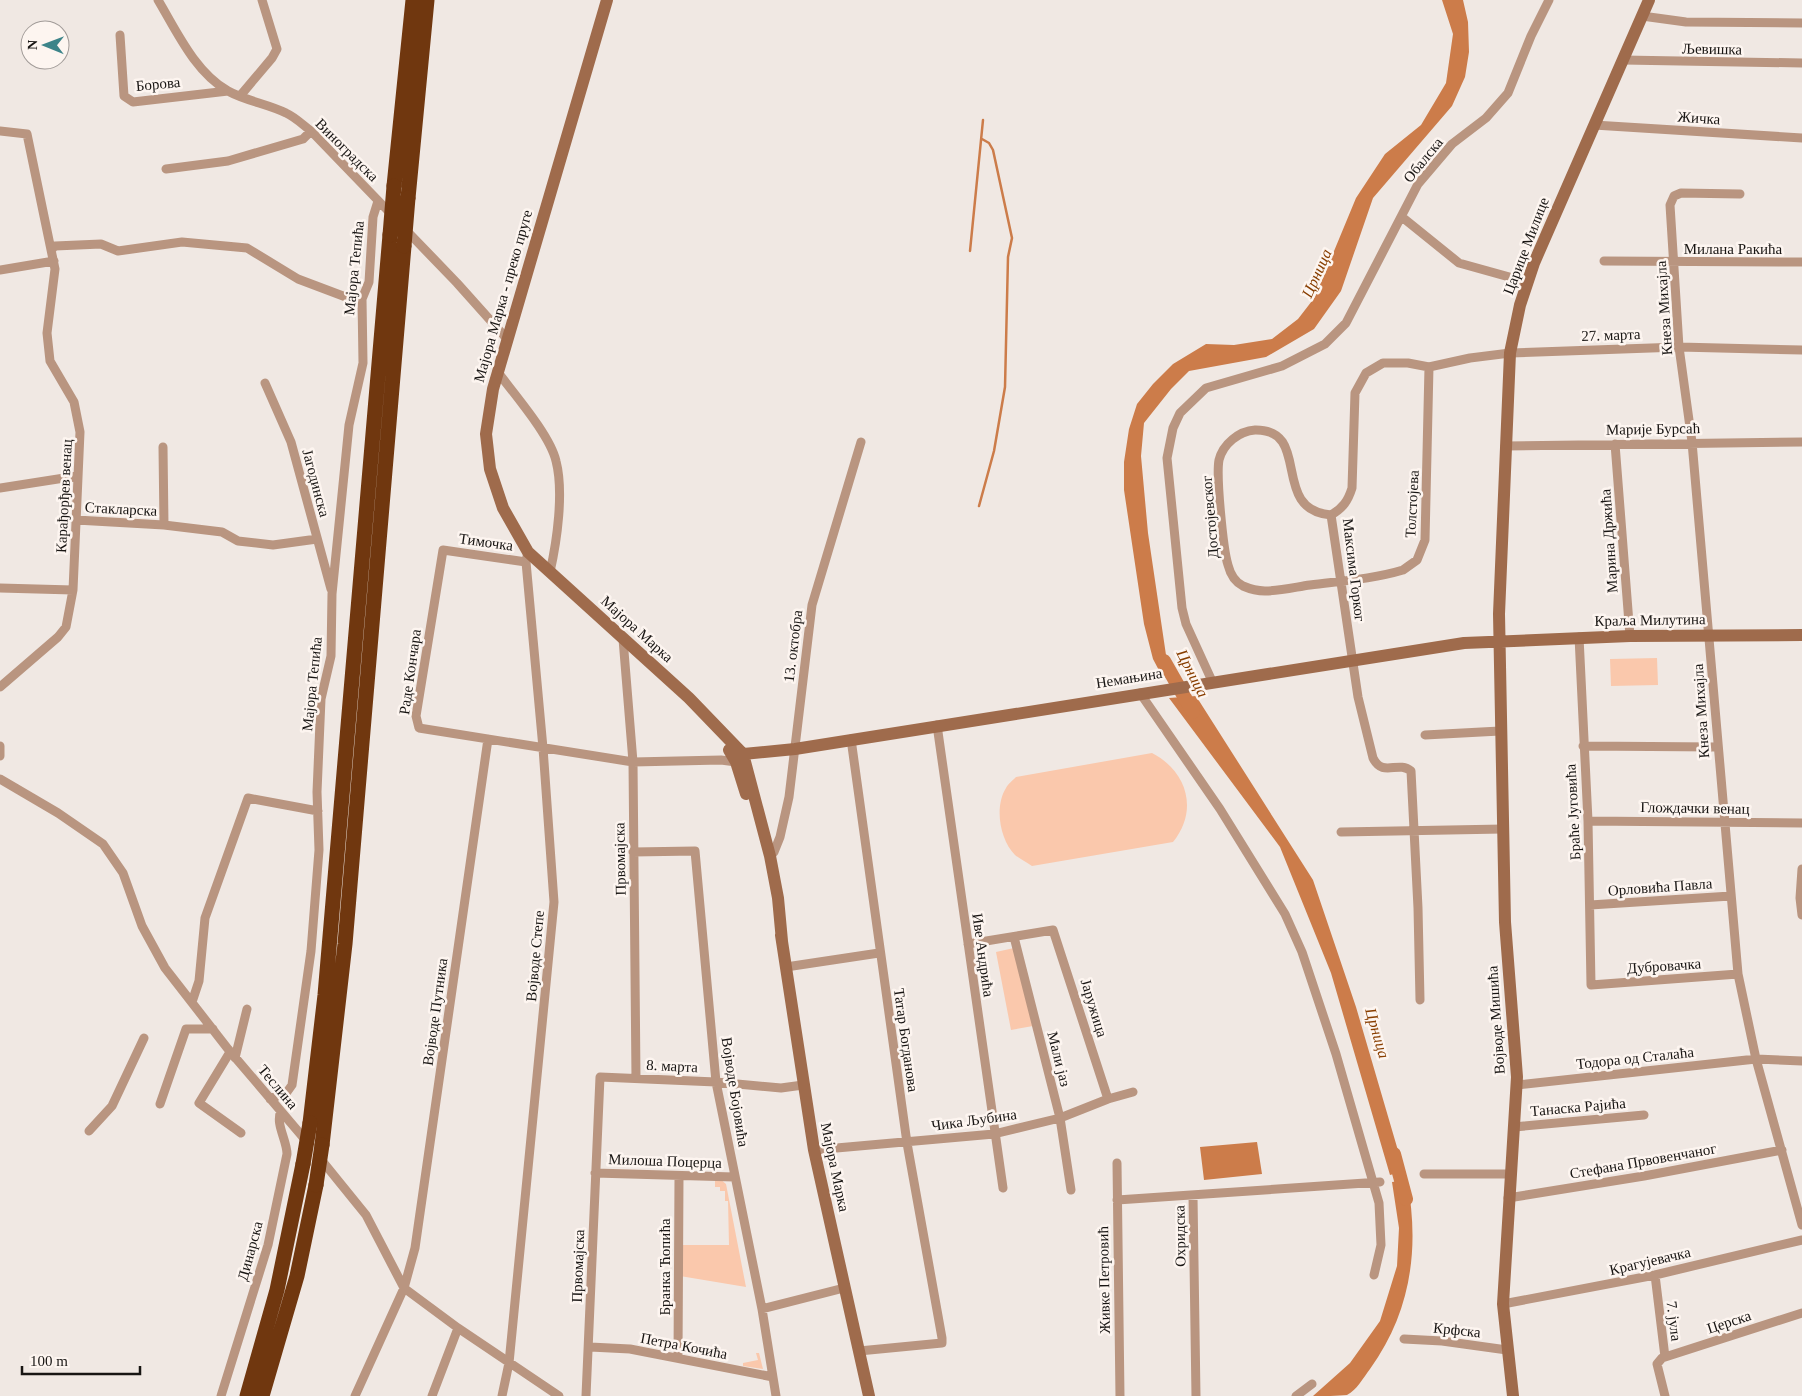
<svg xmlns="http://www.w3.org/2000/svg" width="1802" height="1396" font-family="'Times New Roman',serif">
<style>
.green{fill:#fac8ac}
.water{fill:#cc7c4a}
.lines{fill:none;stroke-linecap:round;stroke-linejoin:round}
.stream{stroke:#cc7c4a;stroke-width:2.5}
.river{stroke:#cc7c4a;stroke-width:14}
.street{stroke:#b99580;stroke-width:9}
.secondary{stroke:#9f6b4c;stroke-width:12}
.highway{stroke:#70370f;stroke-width:15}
.highway-bridge{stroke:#70370f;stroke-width:15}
.labels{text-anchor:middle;stroke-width:5;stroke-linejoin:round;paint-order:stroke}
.street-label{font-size:15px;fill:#181513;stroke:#fdf5f0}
.water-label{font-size:16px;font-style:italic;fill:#883e00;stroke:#fdf5f0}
</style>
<rect width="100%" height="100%" fill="#f0e8e3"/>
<path class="green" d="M1657,658l1,27 -47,1 -1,-27z
M1152,753c35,18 47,57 21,89l-141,24c-6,-4 -12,-7 -17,-11 -15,-15 -21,-48 -9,-67 2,-4 7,-8 10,-11z
M1014,948l19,78 -22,4 -15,-78z
M715,1179h5l6,5 20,103 -66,-11 -1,-31h50l-1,-44h-3v-10h-5v-4h-5z
M756,1353h3l4,16 -20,-3v-3l15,-3z"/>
<path class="water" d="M1442,0h21l5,22 1,30 -4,25 -13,29 -79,92 -32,93 -27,38 -48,28 -77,14 -18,18 -27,34 -3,33 7,77 18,122 11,21 -14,2 -10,-19 -9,-35 -20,-134v-28l5,-33 8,-25 16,-20 20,-20 33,-20 28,1 38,-6 26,-20 17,-22 41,-99 29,-44 36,-29 25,-42 7,-49z
M1196,696l117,184 43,127 48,164 -14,4 -59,-202 -51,-126 -111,-149z
M1257,1142l5,32 -58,6 -4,-33z
M1407,1180c13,68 4,132 -37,189 -7,9 -13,21 -23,26 -8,1 -25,1 -34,1l37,-33 30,-42 17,-55 2,-38 -7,-46z"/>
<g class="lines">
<path class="stream" d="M970,251l13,-131
M979,506l15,-55 11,-64 3,-130 4,-19 -19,-88 -4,-7 -7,-4"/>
<path class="river" d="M1164,661l29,51
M1394,1154l12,45"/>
<path class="street" d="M158,0c19,32 37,72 70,91 18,10 40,13 58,22 9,4 17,12 25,18l82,85
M1642,16l44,6 116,1
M120,35l4,61 9,6 95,-11
M1623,60l179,3
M240,96l32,-38 5,-9 -15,-49
M1594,125l208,13
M0,131l27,3 28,135 -8,64 3,28 24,41 6,30 -7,158 -7,37 -8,10 -58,50
M166,169l62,-8 75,-22 8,-8
M1740,194l-59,-1 -7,3 -4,9 9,142 13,95 46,532 18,85 46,166
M1402,217l57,46 68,19
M405,229l52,54 50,56
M51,250l4,-4 46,-2 17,7 64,-9 65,6 51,31 53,20h11
M1604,261l198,1
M0,270l54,-9
M497,371c17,23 53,64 59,90 8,31 1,80 -6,111
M265,383l26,59 40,147
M1615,444l15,192
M1505,446l297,-4
M163,447l1,78
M0,488l77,-12
M1331,515c-62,-5 -18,-86 -76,-85 -16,1 -32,14 -36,30 -3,16 4,89 9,105 2,8 7,17 15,21 7,3 15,5 22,5 15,0 31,-4 45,-6 31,-4 63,-6 93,-15l14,-10 8,-20 4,-173
M1331,515c12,-7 17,-14 21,-27l3,-95 11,-20 17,-10h25l21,4 41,-9 40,-5 169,-6 123,3
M1331,515l27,182 15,61c10,20 25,2 38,13l7,137 2,92
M76,520l88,5 58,7 16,9 35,4 44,-6
M526,562l-83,-12 -27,166 3,12 214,34 88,-2 15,2
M0,588l73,2
M1579,637l9,184 3,164 147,-11
M623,639l10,123 3,316
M1212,681l-26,-57 -4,-16 -15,-150 6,-30 7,-15 26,-25 76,-22 43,-22 21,-21 72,-139 34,-40 34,-26 22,-25 23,-57 18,-36
M1140,693l80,116 65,105 17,38 34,102 43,149 2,42 -7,30
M937,725l66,463
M1425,735l75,-4
M851,739l56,404 35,195v5l-83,8
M0,746v10
M1583,746l134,1
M0,779l58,34 45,31 20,29 19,53 23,42 63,81 80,94
M1588,821l214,2
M1341,832l162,-3
M633,852l62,-1 21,231 46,227 14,87
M770,856l4,-4 6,-15 9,-40 23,-192 49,-163
M1802,869l-2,29 2,17
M1590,905l141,-9
M1014,937l46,181 11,72
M968,944l85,-14 55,169
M786,967l93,-14
M192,1002l7,-21 6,-63 43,-120 70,13
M230,1052l-31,51 42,30
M235,1058l12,-49
M1517,1085l239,-26 46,2
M270,1099l17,-7 5,-7 19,-134 8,-101 -2,-58 4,-93 10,-43 1,-62 17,-169 14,-62 -1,-64 7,-17 4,-65 5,-16
M160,1104l26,-75h27
M1514,1127l130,-12
M89,1131l23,-25 32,-68
M814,1150l180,-16 66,-16 48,-19 25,-7
M319,1157l47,58 38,73 54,40 101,68
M1117,1163l3,233
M595,1173l139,4
M1424,1174h86
M1193,1196l3,200
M1508,1198l136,-22 138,-26
M1117,1200l263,-18
M1655,1275l10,82
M1503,1304l152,-29 147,-35
M762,1309l82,-21
M1404,1339l38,2 65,9
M590,1347l40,2 143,28
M678,1358l1,-181
M221,1396l47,-151 19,-91c0,-14 -12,-30 -6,-43
M355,1396l49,-108 11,-40 73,-509
M432,1396l26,-68
M502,1396l7,-33 45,-461 -11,-154 -17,-186 2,-10
M586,1396l14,-319 116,5 65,6 22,-3
M1296,1396l16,-12
M1665,1396l-8,-32 5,-6 140,-45"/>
<path class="secondary" d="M607,0l-114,389 -7,45 4,35 13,39 25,44 161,146 54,56 27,102 8,42 4,43
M729,750l7,12 10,32
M733,755l62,-6 669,-106 166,-7 172,-1
M781,935l33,215 55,246
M1513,1396l-10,-92 14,-227 -12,-155 -6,-308 11,-261 10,-48 14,-42 115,-263"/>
<path class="highway" d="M394,186l19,-186
M408,198l19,-198
M310,1123l15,-128 65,-760
M322,1145l23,-201 59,-698
M247,1396l30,-106 26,-126
M262,1396l35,-120 19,-91"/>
<path class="highway-bridge" d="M390,235l4,-49
M404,246l4,-48
M303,1164l7,-41
M316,1185l6,-40"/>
</g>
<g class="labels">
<g class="street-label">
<text transform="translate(1712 49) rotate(1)" y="5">Љевишка</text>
<text transform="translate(158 84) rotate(-5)" y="5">Борова</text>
<text transform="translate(1699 118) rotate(4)" y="5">Жичка</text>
<text transform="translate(347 150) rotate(45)" y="5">Виноградска</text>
<text transform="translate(1423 160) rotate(-51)" y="5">Обалска</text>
<text transform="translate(1526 246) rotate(-69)" y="5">Царице Милице</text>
<text x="1733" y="254">Милана Ракића</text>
<text transform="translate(354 268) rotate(-84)" y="5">Мајора Тепића</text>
<text transform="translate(503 296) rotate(-74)" y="5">Мајора Марка - преко пруге</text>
<text transform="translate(1664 308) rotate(-94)" y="5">Кнеза Михајла</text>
<text transform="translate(1611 335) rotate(-2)" y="5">27. марта</text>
<text transform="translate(1653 429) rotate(-1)" y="5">Марије Бурсаћ</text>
<text transform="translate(316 483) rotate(75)" y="5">Јагодинска</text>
<text transform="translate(64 496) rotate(-87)" y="5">Карађорђев венац</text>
<text transform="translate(1412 504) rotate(-87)" y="5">Толстојева</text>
<text transform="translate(121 509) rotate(3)" y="5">Стакларска</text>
<text transform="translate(1210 517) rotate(-95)" y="5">Достојевског</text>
<text transform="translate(1609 541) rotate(-94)" y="5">Марина Држића</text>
<text transform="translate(486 542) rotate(8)" y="5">Тимочка</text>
<text transform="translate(1354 570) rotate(83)" y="5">Максима Горког</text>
<text transform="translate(1650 620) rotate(-1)" y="5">Краља Милутина</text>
<text transform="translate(637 629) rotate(42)" y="5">Мајора Марка</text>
<text transform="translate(793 646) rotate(-83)" y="5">13. октобра</text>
<text transform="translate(410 672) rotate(-82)" y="5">Раде Кончара</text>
<text transform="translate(1129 678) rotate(-9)" y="5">Немањина</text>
<text transform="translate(312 684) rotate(-84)" y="5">Мајора Тепића</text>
<text transform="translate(1701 711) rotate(-94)" y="5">Кнеза Михајла</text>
<text transform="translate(1695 808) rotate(1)" y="5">Глождачки венац</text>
<text transform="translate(1573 812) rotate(-93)" y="5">Браће Југовића</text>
<text transform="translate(620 859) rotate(-91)" y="5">Првомајска</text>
<text transform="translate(1660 887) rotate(-4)" y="5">Орловића Павла</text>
<text transform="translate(983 955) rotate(82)" y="5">Иве Андрића</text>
<text transform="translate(535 956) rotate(-85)" y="5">Војводе Степе</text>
<text transform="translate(1664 966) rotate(-4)" y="5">Дубровачка</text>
<text transform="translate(1094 1008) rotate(73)" y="5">Јаружица</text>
<text transform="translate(435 1012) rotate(-82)" y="5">Војводе Путника</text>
<text transform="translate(1496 1020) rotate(-94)" y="5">Војводе Мишића</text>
<text transform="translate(906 1040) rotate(82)" y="5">Татар Богданова</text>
<text transform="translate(1635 1058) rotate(-6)" y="5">Тодора од Сталаћа</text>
<text transform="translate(1059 1059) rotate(76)" y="5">Мали јаз</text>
<text transform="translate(672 1066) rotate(3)" y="5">8. марта</text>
<text transform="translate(278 1087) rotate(50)" y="5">Теслина</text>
<text transform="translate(735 1092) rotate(81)" y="5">Војводе Бојовића</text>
<text transform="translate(1578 1107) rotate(-5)" y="5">Танаска Рајића</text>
<text transform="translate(974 1120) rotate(-8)" y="5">Чика Љубина</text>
<text transform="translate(665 1161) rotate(2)" y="5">Милоша Поцерца</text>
<text transform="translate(1643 1161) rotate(-10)" y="5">Стефана Првовенчаног</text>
<text transform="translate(835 1167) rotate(78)" y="5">Мајора Марка</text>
<text transform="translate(1180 1236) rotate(-91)" y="5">Охридска</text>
<text transform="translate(250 1251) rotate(-75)" y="5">Динарска</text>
<text transform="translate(1650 1261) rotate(-13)" y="5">Крагујевачка</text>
<text transform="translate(578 1266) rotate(-88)" y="5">Првомајска</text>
<text transform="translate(665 1267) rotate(-90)" y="5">Бранка Ћопића</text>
<text transform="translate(1104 1280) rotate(-91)" y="5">Живке Петровић</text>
<text transform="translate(1674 1321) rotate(83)" y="5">7. јула</text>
<text transform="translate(1729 1322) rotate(-18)" y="5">Церска</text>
<text transform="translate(1457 1330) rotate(6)" y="5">Крфска</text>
<text transform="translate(684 1346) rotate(11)" y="5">Петра Кочића</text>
</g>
<g class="water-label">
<text transform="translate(1316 273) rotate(-66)" y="6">Црница</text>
<text transform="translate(1193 673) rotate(63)" y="6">Црница</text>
<text transform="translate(1378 1033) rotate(74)" y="6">Црница</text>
</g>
</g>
<g transform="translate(45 45) rotate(271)"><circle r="24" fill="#fdf5f0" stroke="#a19b98"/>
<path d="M0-4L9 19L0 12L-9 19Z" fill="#3c8489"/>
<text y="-8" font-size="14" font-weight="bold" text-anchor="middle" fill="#181513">N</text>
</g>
<path d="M22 1366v8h118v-8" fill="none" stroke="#181513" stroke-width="2.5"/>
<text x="30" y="1366" font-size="15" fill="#181513" stroke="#fdf5f0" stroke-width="4" paint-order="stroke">100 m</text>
</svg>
